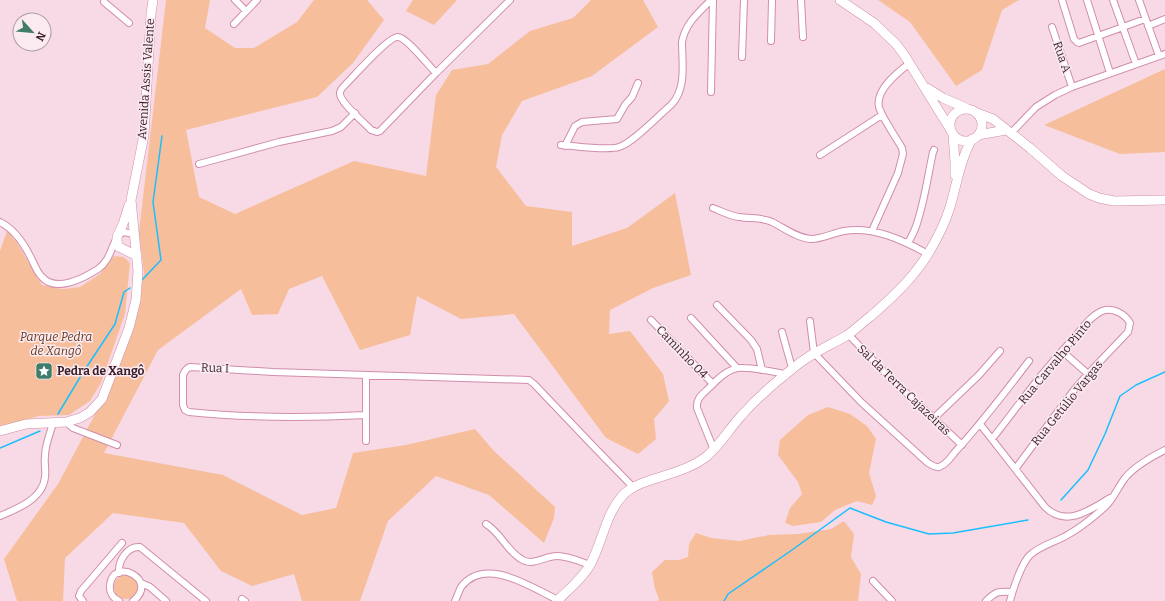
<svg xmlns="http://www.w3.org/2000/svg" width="1165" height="601" font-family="Bitter,serif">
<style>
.green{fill:#f7be9c}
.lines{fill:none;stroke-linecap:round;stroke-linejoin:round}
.stream{stroke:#1abffd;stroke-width:1.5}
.street-casing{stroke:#d18dab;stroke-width:8}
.secondary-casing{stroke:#d18dab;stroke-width:10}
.street{stroke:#fff;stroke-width:6}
.secondary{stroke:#fff;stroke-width:9}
.labels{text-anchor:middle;stroke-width:3;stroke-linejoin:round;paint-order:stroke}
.street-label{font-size:12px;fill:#3a1f2b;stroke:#fbebf1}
.park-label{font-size:12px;font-style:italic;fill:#663c21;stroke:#fbebf1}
.poi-label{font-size:12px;font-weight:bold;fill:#3a1f2b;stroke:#fbebf1;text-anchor:start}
</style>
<rect width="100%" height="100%" fill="#f7dae6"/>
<path class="green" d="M166,0h44l-5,28 30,20h19l43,-26 17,-22h53l17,20 -31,43 -36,34 -131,33 13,67 36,17 119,-53 72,15 10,-81 16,-25 36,-6 42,-33 43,-13 18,-18h52l15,27 -66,49 -70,25 -20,34 -6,32 30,39 46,6v34l55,-18 48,-35 16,82 -38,13 -43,22 -1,24 21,-3 33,43 6,27 -15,18 2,20 -18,15 -32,-16 -92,-124 -53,5 -44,-23 -7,39 -50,15 -38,-74 -33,13 -11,25 -26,1 -11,-26 -83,61 -54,103 119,22 79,40 34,-7 17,-55 53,-8 69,-16 19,22 61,56 -1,11 -10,25 -55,-48 -53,-19 -48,45 -28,80h-58l-8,-27 -42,12 -31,-15 -37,-48 -71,-10 -48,45 -2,43h-46l-13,-42 54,-75 44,-83 33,-76 9,-52 -5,-41z
M413,0h44l-23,25 -28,-14z
M878,0h141l-17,10 -20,60 -26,16 -46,-64z
M1165,69v83l-45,2 -76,-29z
M7,231l10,12 25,42 21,4 17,-2 20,-13 14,-18 10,1 6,6 -5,51 -24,69 -11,18 -21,14 -30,1 -39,11v-176z
M828,407l22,7 17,12 9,13 -7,34 7,23 -4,9 -15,-4 -22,9 -14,12 -28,4 -8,-3 5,-15 12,-14 -4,-12 -20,-27 2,-15 28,-25z
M844,521l10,13 -3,23 10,17 -3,27h-200l1,-2 -4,-10 -3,-17 13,-12h14l9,-3 1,-13 7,-11 15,5 28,3 30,-6 29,-1 33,-5z
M114 587a12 12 0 1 1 24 0a12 12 0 1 1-24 0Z"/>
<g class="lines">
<path class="stream" d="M141,281l20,-21 -8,-58 9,-66
M58,414l24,-40 33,-50 9,-32 6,-4
M0,448l40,-17
M1061,500l27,-30 17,-36 15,-38 16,-11 29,-13
M724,601l4,-7 64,-44 58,-42 36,14 43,12 24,-1 75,-13"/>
<defs>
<path id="street" d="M235,0l11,11
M801,0l2,37
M1062,0l12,39 3,3 2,1 66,-24
M1087,0l23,73
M1113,0l23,64
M1139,0l20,56
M104,2l25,21
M234,24l23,-24
M1148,26l17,-7
M1052,27l20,60
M771,41l1,-41
M742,57l2,-57
M436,73c-7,-7 -30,-36 -38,-36 -9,-1 -45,40 -53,48 -2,2 -5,5 -5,8 -1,9 25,30 31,37l6,2 3,-1 56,-58 74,-73
M711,92l2,-92
M1011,133l25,-26 19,-12 17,-8 93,-33
M561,145c15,1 45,6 58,2 14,-4 40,-32 52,-42 16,-16 11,-43 11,-63 3,-18 16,-29 29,-42
M565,146l10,-20 7,-4 35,-3 8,-14 7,-8 6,-14
M820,155l62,-40
M199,164l80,-22 53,-11 9,-4 14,-14
M713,208c8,3 17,8 26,9 12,2 22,0 33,5 12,6 25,16 39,17 11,0 22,-6 33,-8 29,-5 59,9 84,23
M0,222c14,7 23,20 30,34 4,7 6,15 12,21 14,16 42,1 56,-8 15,-10 13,-30 25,-37l11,2
M872,231l26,-58 5,-19 -1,-6c-6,-11 -20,-30 -23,-41 -4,-17 19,-35 31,-44
M908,243c4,-7 8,-15 10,-23 7,-22 10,-45 15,-68l1,-2
M717,305l34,35 6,9 5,21
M691,318l46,50
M651,320l62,64
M810,321l4,32 47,49 67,61c4,2 7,5 11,4 7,-2 12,-10 16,-15 27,-29 50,-60 74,-91
M782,332l10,36
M848,334l40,42 74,69
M1062,351l26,23
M366,375v66
M366,415c-59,3 -118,3 -177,-3l-4,-2 -2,-5v-30c2,-4 2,-6 7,-8l83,5 256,8 5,4 61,64 38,39
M933,419l46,-44 21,-24
M66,422l7,6 44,17
M980,424l65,83c21,21 45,3 65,-9
M992,439c20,-25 38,-51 59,-75 7,-9 15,-17 22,-25 8,-9 17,-23 29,-28 11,-4 23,3 28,12l-2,9 -40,42 -14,16 -58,78
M714,450l-17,-42c-1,-10 6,-14 12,-20 7,-7 15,-16 25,-19 9,-4 40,3 51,5
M0,516c17,-7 43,-17 45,-39 1,-7 -1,-14 0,-21 0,-11 5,-22 8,-33
M486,524c15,9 20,26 35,35 12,8 23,-3 36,-3 11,0 22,5 33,9
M119,573c-1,-12 8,-27 21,-26l66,54
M873,581l19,20
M141,583l9,4 16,14
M242,599l3,2
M83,601l-4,-5 2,-5 41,-48
M119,601c-6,-3 -10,-9 -9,-16 3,-29 50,-5 23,16
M455,601c2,-4 4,-10 6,-14 24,-32 71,1 97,13
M986,601c10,-10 13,-10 26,-9
M1010,601c3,-12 11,-36 19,-45 11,-11 28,-14 40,-22 11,-6 28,-20 37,-28 8,-8 12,-19 19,-28 10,-12 26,-21 40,-28"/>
<path id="secondary" d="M840,0l34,23 22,21 9,12 45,73
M927,88l16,10 23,10
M950 125a16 16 0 1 1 32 0a16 16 0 1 1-32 0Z
M977,113l16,6 37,29 32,28 27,18 10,4 15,3 51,-1
M953,134l2,28v13
M978,135l28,-5
M129,205l-6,19 -6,13v5l2,5 18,9
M0,431l26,-7 40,-2 14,-4 10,-6 12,-13 27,-71 7,-28 2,-29 -7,-71 13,-65 7,-121 2,-14
M557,601c11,-11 25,-22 33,-36 13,-23 15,-52 35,-72 7,-6 14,-9 23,-12 20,-7 43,-12 59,-25 14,-12 22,-27 34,-40 15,-17 32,-32 50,-46 16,-15 36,-23 55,-34 9,-6 17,-14 25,-20 22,-19 42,-38 57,-62 9,-15 17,-30 22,-47 7,-23 10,-47 22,-68"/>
</defs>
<use href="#street" class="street-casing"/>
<use href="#secondary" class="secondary-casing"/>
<use href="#street" class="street"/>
<use href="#secondary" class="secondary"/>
</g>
<defs>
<symbol id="sight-square" viewBox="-11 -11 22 22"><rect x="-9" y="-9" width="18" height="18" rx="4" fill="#3f7d6a" stroke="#fbebf1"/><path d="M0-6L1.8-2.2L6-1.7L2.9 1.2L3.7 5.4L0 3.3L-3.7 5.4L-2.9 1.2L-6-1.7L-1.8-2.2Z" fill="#fff"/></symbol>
</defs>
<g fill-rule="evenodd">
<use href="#sight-square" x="34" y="361" width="20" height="20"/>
</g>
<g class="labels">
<g class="street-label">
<text transform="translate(1062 57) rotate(71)" y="4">Rua A</text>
<text transform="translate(146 79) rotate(-86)" y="4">Avenida Assis Valente</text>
<text transform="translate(682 352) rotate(46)" y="4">Caminho 04</text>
<text transform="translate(1055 362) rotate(-50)" y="4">Rua Carvalho Pinto</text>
<text transform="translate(215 368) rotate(2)" y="4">Rua I</text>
<text transform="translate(904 390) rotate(44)" y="4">Sal da Terra Cajazeiras</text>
<text transform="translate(1067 403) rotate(-51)" y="4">Rua Getúlio Vargas</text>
</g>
<g class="park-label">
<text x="56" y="341">Parque Pedra<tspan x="56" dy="14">de Xangô</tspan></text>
</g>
<g class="poi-label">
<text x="57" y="375">Pedra de Xangô</text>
</g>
</g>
<g transform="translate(32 32) rotate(117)"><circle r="19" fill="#fbebf1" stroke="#ae99a2"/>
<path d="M0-3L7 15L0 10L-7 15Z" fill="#3f7d6a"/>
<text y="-6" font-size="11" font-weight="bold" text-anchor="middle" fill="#3a1f2b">N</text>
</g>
</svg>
